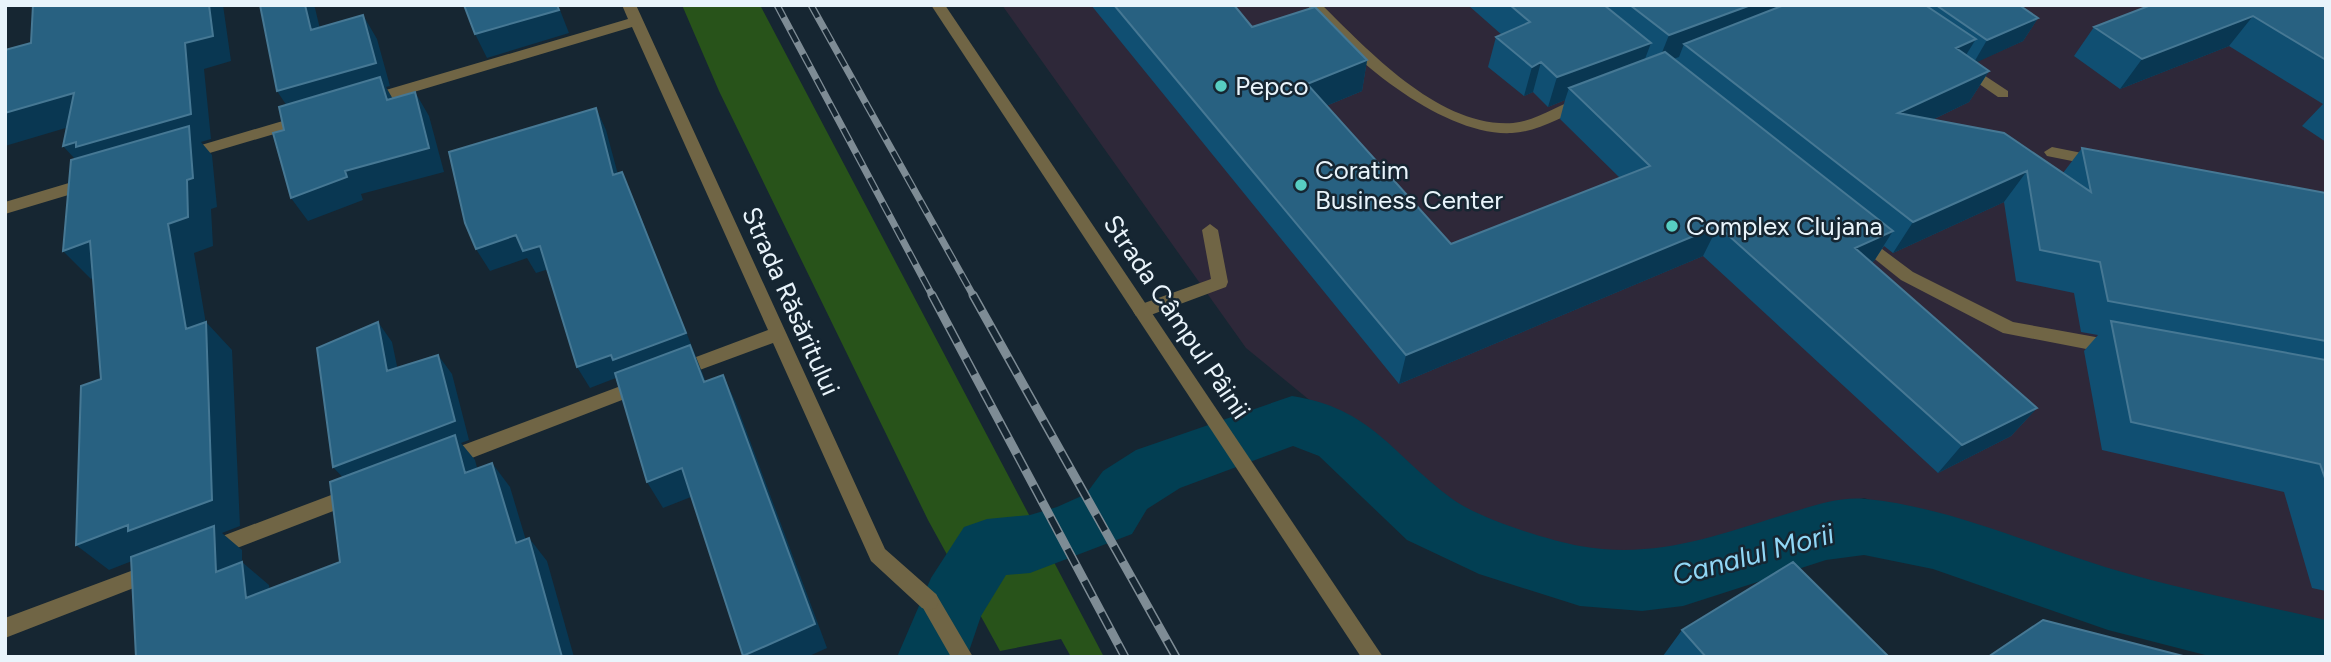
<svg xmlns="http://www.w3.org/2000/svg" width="2331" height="662" font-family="Figtree,sans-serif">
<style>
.industrial{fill:#2e2839}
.green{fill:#28531a}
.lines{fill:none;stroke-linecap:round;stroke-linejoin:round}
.canal{fill:#023f53;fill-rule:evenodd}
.service{fill:#706545;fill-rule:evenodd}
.minor{fill:#706545;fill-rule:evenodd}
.tertiary{fill:#706545;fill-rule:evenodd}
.rail-far1-casing{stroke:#7e8c95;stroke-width:7}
.rail-casing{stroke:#7e8c95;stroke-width:9}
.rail-far1{stroke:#162632;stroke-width:4.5;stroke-dasharray:14;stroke-linecap:butt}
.rail{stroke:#162632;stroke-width:6;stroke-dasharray:18;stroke-linecap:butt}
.wall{fill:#104f72}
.shaded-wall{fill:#093752}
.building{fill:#286181;stroke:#467894;stroke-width:2}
.poi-dot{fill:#57cec2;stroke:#162632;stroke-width:2.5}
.labels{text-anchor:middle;stroke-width:5;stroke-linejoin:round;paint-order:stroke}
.poi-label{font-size:26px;fill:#e9f4fb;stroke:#162632;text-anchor:start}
.street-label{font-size:26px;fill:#e9f4fb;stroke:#162632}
.water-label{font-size:28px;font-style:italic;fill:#91d7f6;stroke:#162632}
</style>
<rect width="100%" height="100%" fill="#162632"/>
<path class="industrial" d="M1002,5h1324v620l-255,-57 -207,-70 -223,58 -95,-9 -124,-55 -176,-144z"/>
<path class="green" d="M682,5h78l344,652h-33l-10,-18 -61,12 -72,-131 -209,-429z"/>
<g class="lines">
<path class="canal" d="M1292,396c79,12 100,58 159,102 26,20 96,42 129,48 73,13 132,-9 200,-30 27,-8 57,-20 86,-17 82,8 161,44 239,68 72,22 148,36 221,53v37h-113l-105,-27 -175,-61 -69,-14 -38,5 -143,46 -41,5 -62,-5 -101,-32 -72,-34 -88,-84 -26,-10 -113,42 -33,21 -15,25 -102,39 -24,2 -25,41 -14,41h-70l34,-79 33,-51 23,-8 43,-4 27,-8 29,-13 17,-23 33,-21z"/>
<path class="service" d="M1307,5h15c48,47 118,123 191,118 24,-2 47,-20 70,-26l7,5 -2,4c-24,9 -50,26 -76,27 -69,4 -164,-76 -205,-128z
M1964,62l44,29v6h-10l-39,-27v-6z
M2052,147l45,9 8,5 -8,5 -50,-10 -3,-4z
M1210,224l8,6 10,52 -2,5 -78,29h-12l-3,-5 3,-5 75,-27 -9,-49z
M1862,234l51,38 100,50 99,18 6,2 3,5 -3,5 -6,2 -109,-21 -102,-53 -45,-36 -2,-4 2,-4z
M929,592l7,2 37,63h-22l-32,-56 3,-7z"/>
<path class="minor" d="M622,5h14l249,544 51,45 3,7 -3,7 -7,2 -7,-2 -51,-47 -98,-218 -95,35 -6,-2 -3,-5 3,-5 96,-36 -136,-303 -265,79 -7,-5 2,-4 266,-78z
M303,115l5,1 3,4 -3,4 -122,36 -8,-5 3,-4z
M89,177l8,6 -2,4 -90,27v-12z
M642,378l6,2 3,5 -3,5 -202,78 -7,-2 -2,-6 2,-6z
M355,486l7,2 3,6 -3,6 -151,58 -7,-3 -3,-6 3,-6z
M155,562l7,3 3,6 -3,6 -157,61v-20z"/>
<path class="tertiary" d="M931,5h14l438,652h-22z"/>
<defs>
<path id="rail-far1" d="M777,5l156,292
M811,5l163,292"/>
<path id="rail" d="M932,295l193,362
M973,295l203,362"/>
</defs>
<use href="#rail-far1" class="rail-far1-casing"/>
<use href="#rail" class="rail-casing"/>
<use href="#rail-far1" class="rail-far1"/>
<use href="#rail" class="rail"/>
</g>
<path class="wall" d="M1091,5h143l18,22 115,33 -5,31 -36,15 125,138 169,-66 -60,-59 5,-19 -17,7 -15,-15 -9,4 -36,-29 8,-30 6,-2 -34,-30h423l2,1 3,-1h123l19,13 -15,23 -47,21 13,9 -20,31 -37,18 131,53 19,-25 244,45v398l-14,-3 -28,-96 -182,-42 -18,-99 14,-16 -17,-3 -7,-39 -58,-12 -12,-79 -111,51 -9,-7 -10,15 -3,2 166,145 -26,28 -73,37 -235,-217 -304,128z
M2326,5v137l-24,-16 21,-22 -94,-58 -109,43 -46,-33 20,-29z
M1682,630l207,27h-225l-1,-1z"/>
<path class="shaded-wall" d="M209,5h14l8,56 -27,8 7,70 -10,3 11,13 5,52 -6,2 2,37 -19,7 12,71v-2l26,28 8,176 -18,7 20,17v12l27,23 5,36 -30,-26 -89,-43 -46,18 -33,-25 110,-216 -100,-158 -23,-25 122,-103z
M305,5h8l2,3 11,46 -15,-24z
M558,5l11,28 -82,25 -12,-24z
M1751,5h66l-133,39 -5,13 -22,8 12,-30z
M363,15l14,24 13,47 -4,1 8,14 -101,14 -16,-24z
M2253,16l-24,30 -109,43 22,-30z
M2038,18l-15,23 -50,23 14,-24z
M1976,39l-20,32v-23z
M1651,43l-11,29 -71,16 -4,12 -17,7 9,-30z
M1367,60l-5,31 -58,24 3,-31z
M1541,62l-8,30 -9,4 8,-29z
M1989,71l-20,31 -89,43 18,-32z
M415,92l14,24 15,56 -83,22 2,6 -55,21 -17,-23 54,-27z
M74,93l22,26 -91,27v-33z
M596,108l10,22 18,67 -11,-22z
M2027,171l-23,31 -111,51 20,-31z
M622,172l10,23 85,215 -96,-34 -31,12 -13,-21z
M1718,226l-15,30 -304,128 7,-29z
M1893,231l-19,30 -38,17 19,-30z
M516,235l24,11 12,22 -16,5 -9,-15 -37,13 -14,-22z
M90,241l28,29 -27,9 -28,-28z
M378,322l14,20 10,48 -15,-19z
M438,355l14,19 17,66 -8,3 14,17 10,38 -135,-13 -17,-18z
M723,375l13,28 91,245 -20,9h-63l-1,-1z
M2037,408l-26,28 -73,37 24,-28z
M492,463l18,24 24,80 -18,-24z
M682,468l14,27 -33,13 -16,-26z
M529,538l18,23 27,96h-12z"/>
<path class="building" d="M33,5h176l4,31 -28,7 6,71 -115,33v-5l-13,4 11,-53 -69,20v-63l26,-7z
M260,5h45l6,25 52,-15 13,48 -99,28z
M464,5h93l2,5 -84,24z
M1114,5h120l18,22 63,-20 52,53 -60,24 144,160 199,-78 -81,-78 96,-36 228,179 -38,17 182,160 -75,37 -244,-219 -312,129z
M1510,5h94l47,38 -94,34 -16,-15 -9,5 -36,-30 34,-15z
M1630,5h121l-82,30z
M1784,5h107l2,1 3,-1h29l51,34 -20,9 33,23 -91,42 106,20 87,59 -9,-44 244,45v148l-218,-40 -8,-39 -60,-12 -13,-79 -114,51 -229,-178z
M1936,5h83l19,13 -51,22z
M2151,5h175v55l-73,-44 -111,43 -48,-32z
M380,77l7,23 28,-8 14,56 -84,23 2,6 -56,21 -18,-65 11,-3 -5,-23z
M596,108l17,67 9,-3 64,161 -73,27 -2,-5 -34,12 -37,-121 -17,5 -7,-16 -40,14 -11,-26 -16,-71z
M189,126l4,52 -6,2 1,37 -20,7 18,105 20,-7 6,178 -84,31v-6l-52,20 5,-159 20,-7 -11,-138 -27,10 8,-91z
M2111,321l215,39v121l-6,-17 -189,-42z
M378,322l9,49 51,-16 17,66 -122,46 -16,-119z
M690,345l14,37 19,-7 92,249 -72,32 -61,-188 -35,14 -32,-109z
M455,435l10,38 27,-10 24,80 13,-5 33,119h-426l-5,-100 83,-31 2,46 26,-10 4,36 94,-36 -10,-80z
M1793,562l96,95h-183l-24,-27z
M2043,620l144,37h-199z"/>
<g class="poi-dot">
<circle cx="1221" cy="86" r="7"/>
<circle cx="1301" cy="185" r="7"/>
<circle cx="1672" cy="226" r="7"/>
</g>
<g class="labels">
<g class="poi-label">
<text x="1235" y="95">Pepco</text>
<text x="1315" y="179">Coratim<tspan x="1315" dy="30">Business Center</tspan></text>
<text x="1686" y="235">Complex Clujana</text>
</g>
<g class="street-label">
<text transform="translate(791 301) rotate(66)" y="9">Strada Răsăritului</text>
<text transform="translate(1177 317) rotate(56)" y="9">Strada Câmpul Pâinii</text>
</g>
<g class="water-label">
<text transform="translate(1753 554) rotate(-15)" y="10">Canalul Morii</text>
</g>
</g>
<rect width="2331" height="662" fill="none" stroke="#e9f4fb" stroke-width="14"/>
</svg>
